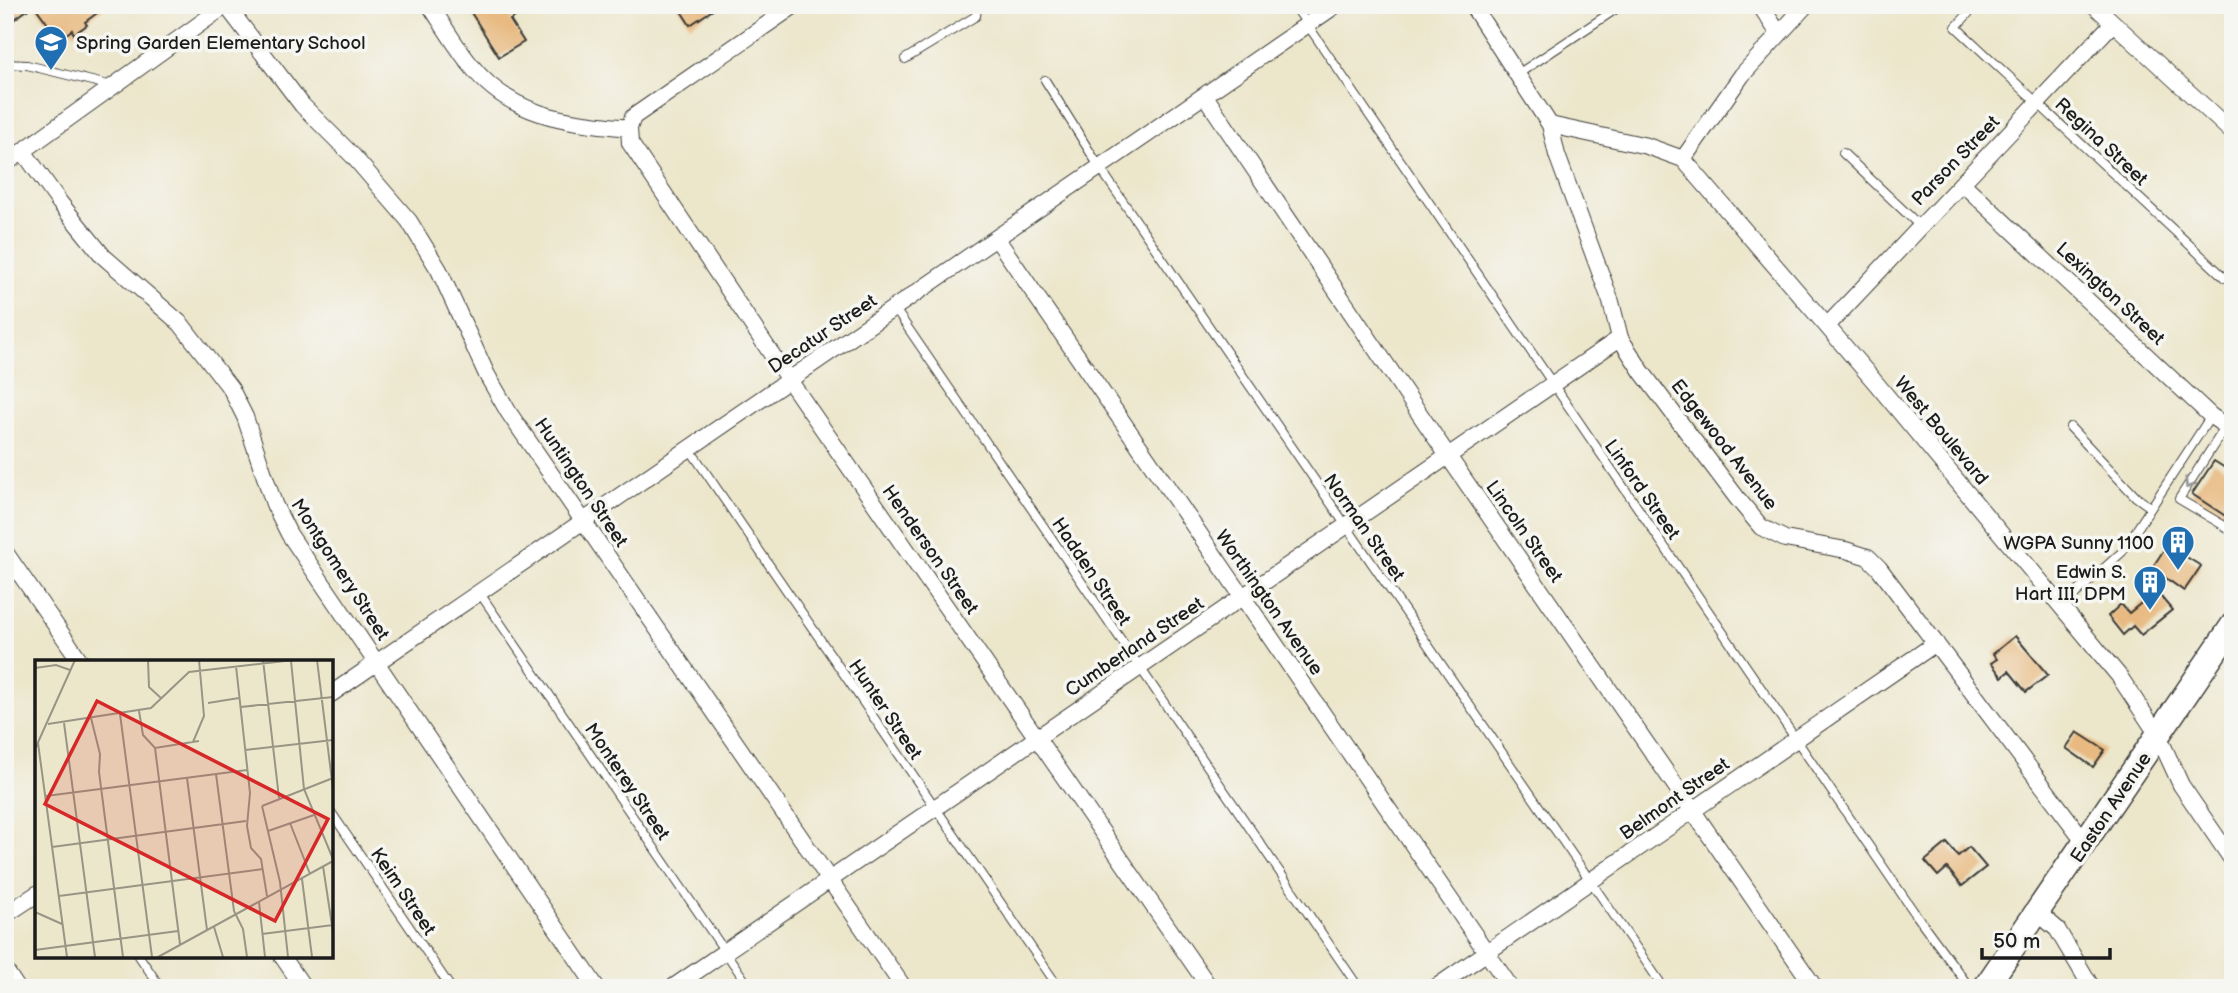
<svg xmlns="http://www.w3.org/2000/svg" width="2238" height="993" font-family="'Balsamiq Sans',sans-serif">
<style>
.building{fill:#e8ba81}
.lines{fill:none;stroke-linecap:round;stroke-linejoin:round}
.lane-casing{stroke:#3b3a36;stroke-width:10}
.street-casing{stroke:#3b3a36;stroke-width:18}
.primary-casing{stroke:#3b3a36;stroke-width:27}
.lane{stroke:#fff;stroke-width:8}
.street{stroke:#fff;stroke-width:16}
.primary{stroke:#fff;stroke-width:24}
.oneway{stroke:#999}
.labels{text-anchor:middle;stroke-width:7;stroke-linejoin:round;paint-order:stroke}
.poi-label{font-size:19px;fill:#1c1c1c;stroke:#f6f6f2;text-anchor:end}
.street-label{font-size:19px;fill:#1c1c1c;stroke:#f6f6f2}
.inset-road{fill:none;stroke:#999585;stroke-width:2}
.view{fill:#d62828;fill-opacity:0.15;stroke:#d62828;stroke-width:3.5}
.inset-edge{fill:none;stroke:#1c1c1c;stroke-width:3.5}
</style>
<rect width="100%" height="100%" fill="#f6f6f2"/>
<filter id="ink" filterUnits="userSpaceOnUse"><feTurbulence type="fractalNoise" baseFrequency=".0143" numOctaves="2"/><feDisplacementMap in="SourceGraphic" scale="14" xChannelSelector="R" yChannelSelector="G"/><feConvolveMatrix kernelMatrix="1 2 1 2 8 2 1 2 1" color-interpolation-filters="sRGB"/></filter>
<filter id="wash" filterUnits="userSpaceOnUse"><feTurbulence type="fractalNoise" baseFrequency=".00686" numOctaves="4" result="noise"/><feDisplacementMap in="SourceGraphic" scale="28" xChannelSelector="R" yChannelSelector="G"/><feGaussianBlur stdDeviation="1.57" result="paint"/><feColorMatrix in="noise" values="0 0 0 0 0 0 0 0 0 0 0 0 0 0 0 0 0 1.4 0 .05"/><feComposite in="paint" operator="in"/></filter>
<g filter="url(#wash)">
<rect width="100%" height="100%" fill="#ece6cb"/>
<g id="blocks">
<path class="building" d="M5,5h29l-29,21z
M34,5h74l-23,17 2,3 -13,9 -2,-4 -13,9z
M480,5h55l-25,15 14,22 -25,15 -29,-46z
M677,5h43l-30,20z
M2214,461l19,12v48l-41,-27z
M2167,545l34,21 -17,25 -32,-23z
M2156,591l16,19 -31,25 -8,-9 -10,9 -15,-19 13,-12 8,9z
M2015,636l33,39 -22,17 -17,-21 -7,6 -11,-14 6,-4 -4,-5z
M2077,732l28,18 -12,17 -27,-19z
M1947,843l11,13 11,-9 17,20 -24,19 -15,-18 -9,8 -13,-15z"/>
</g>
</g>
<g filter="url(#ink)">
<use href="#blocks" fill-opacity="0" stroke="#3b3a36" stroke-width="2"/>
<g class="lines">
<defs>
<path id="lane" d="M1294,5l620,907 56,76
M1976,5l-20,22 269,251
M905,59l71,-43 1,-7 -3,-4
M5,64l22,1 85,21
M1518,74l104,-69
M1045,80l55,88 564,820
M1843,153l78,74
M895,309l464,679
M2226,426l-47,73 54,32
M2070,427l66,70 14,10
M689,448l370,540
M479,592l271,396
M2061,607l61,-55 89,-136
M331,812l120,176
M139,956l22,32"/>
<path id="street" d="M226,5l76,100 51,51 56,65 30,49 48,105 22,38 395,575
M430,5c13,20 25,40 39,58 41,54 98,59 160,65
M795,5l-162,112 -4,11 1,15 159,237 421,608
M1472,5l78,120 7,30 54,147 9,36 22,34 95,126 24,29 24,12 61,11 22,7 11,11 206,274
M1760,5l19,29
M2094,5l139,128
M1205,96l243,360 367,532
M1550,125l97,21 36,13 192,223 244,294 39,59 23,50 52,76
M23,151l37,52 43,53 78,68 50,65 14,28 29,87 15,30 308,454
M1683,159l59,-84 64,-70
M5,164l221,-159
M1962,183l249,233 22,15
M997,239l514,749
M1827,326l286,-303
M5,552l76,110
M331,694l1005,-689
M2038,913l19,16 35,59
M5,915l32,-21
M282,956l22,32
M5,970l12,18
M672,988l948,-650
M1435,988l501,-345"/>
<path id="primary" d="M1985,988l248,-363"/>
</defs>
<use href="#lane" class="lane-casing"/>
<use href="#street" class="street-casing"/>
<use href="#primary" class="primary-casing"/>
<use href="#lane" class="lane"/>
<use href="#street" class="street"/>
<use href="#primary" class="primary"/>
</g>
<defs><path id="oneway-chevron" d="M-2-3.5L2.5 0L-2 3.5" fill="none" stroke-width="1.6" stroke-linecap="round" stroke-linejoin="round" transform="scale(1.75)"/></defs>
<use class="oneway" href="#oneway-chevron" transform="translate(2189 484) rotate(123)"/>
</g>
<defs>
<symbol id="school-pin" viewBox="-11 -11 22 30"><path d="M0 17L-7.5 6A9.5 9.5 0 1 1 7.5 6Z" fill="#1f6fb2" stroke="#f6f6f2"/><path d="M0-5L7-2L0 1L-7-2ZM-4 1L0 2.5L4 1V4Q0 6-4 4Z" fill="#fff"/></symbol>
<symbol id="building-pin" viewBox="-11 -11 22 30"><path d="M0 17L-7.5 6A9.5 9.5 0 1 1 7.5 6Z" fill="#1f6fb2" stroke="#f6f6f2"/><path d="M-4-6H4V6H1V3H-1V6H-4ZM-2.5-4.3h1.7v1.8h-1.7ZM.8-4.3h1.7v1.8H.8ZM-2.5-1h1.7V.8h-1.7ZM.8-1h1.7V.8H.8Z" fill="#fff"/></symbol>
</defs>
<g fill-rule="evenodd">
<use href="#school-pin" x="32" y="23" width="38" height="52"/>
<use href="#building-pin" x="2159" y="523" width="38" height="52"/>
<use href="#building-pin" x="2131" y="563" width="38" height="52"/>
</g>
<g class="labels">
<g class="poi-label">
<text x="76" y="49" text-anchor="start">Spring Garden Elementary School</text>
<text x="2154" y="549">WGPA Sunny 1100</text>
<text x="2126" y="578">Edwin S.<tspan x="2126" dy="22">Hart III, DPM</tspan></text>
</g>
<g class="street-label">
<text transform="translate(2102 141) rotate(43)" y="7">Regina Street</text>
<text transform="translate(1955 160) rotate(-46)" y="7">Parson Street</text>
<text transform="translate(2111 293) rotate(43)" y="7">Lexington Street</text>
<text transform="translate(822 333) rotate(-34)" y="7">Decatur Street</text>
<text transform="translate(1942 430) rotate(50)" y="7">West Boulevard</text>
<text transform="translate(1725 444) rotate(52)" y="7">Edgewood Avenue</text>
<text transform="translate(582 482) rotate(56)" y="7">Huntington Street</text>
<text transform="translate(1643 489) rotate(55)" y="7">Linford Street</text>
<text transform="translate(1365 527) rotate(55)" y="7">Norman Street</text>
<text transform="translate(1525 531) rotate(55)" y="7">Lincoln Street</text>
<text transform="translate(931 549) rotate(55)" y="7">Henderson Street</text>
<text transform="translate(341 569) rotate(57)" y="7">Montgomery Street</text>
<text transform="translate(1092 571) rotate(56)" y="7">Hadden Street</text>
<text transform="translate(1270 602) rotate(55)" y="7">Worthington Avenue</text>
<text transform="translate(1134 646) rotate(-34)" y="7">Cumberland Street</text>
<text transform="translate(886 709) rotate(56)" y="7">Hunter Street</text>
<text transform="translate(628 781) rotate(56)" y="7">Monterey Street</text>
<text transform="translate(1674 798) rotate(-35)" y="7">Belmont Street</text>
<text transform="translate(2110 807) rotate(-56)" y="7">Easton Avenue</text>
<text transform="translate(404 891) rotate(56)" y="7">Keim Street</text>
</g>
</g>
<g transform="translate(35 660)">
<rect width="298" height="298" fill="#ece6cb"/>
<path class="inset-road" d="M113,0l1,27 13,12M228,0l16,138M282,0l16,129M256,1l13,128 29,70M201,6l14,127 -3,33 4,22 10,11 6,37M0,8l21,-3 14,5M173,43l31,-5M206,47l92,-10M104,51l4,24 12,13 44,-7M85,54l32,243M56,58l9,36 -1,18 24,185M29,63l31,234M13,64l103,-16 38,-36 105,-12M158,82l11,-26 -5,-56M3,83l29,214M120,88l25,196M0,89l40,-89M210,90l88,-10M181,114l18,137 9,18 4,28M152,118l20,152M11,136l201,-26M227,146l18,76 8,75M227,146l71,-28M255,163l20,51M233,171l46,-16M17,187l194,-26M288,206l10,66M267,219l10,78M24,236l204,-27M224,242l6,55M0,252l27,12M179,267l9,30M227,274l71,-9M0,290l143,-19M123,297l175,-96"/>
<path class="view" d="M62,41l231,118 -53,102 -230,-117z"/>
<rect width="298" height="298" class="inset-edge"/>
</g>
<rect width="2238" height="993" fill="none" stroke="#f6f6f2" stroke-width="28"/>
<path d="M1982 948v10h128v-10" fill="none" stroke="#1c1c1c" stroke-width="3.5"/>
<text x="1993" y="948" font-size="21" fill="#1c1c1c" stroke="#f6f6f2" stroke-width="5" paint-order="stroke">50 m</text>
</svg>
